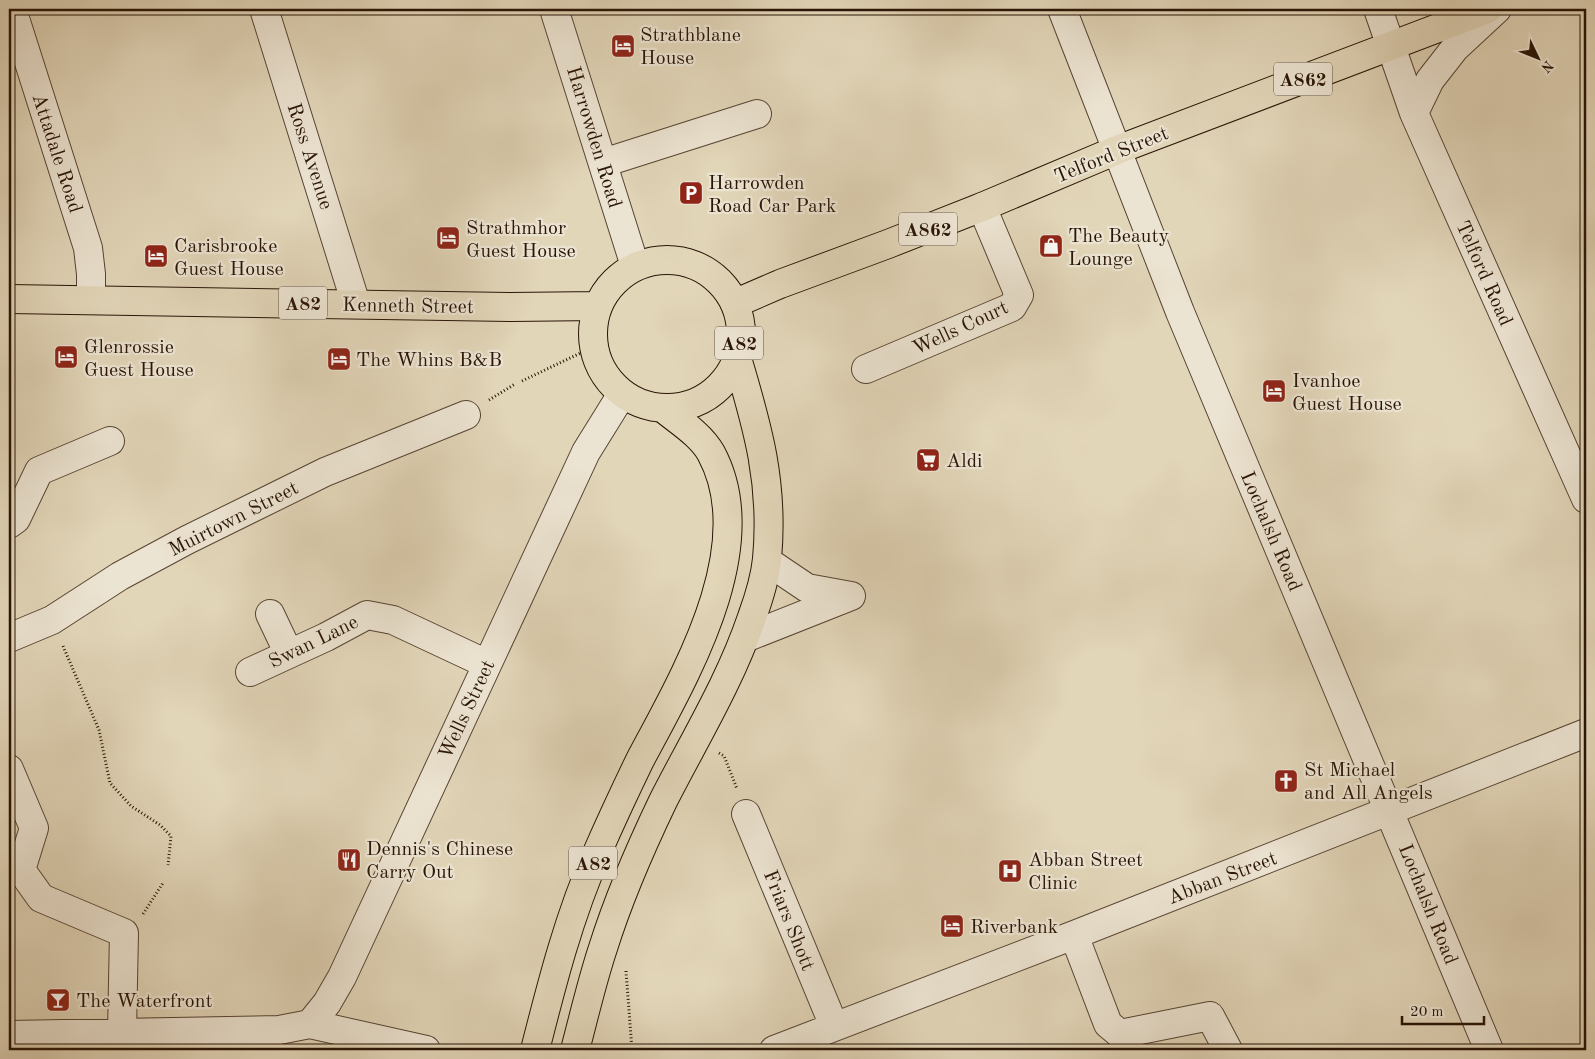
<svg xmlns="http://www.w3.org/2000/svg" width="1595" height="1059" font-family="'Old Standard TT',serif">
<style>
.lines{fill:none;stroke-linecap:round;stroke-linejoin:round}
.minor-casing{stroke:#574433;stroke-width:30}
.major-casing{stroke:#291406;stroke-width:30}
.highway-casing{stroke:#291406;stroke-width:30}
.path{stroke:#291406;stroke-width:3;stroke-dasharray:1 2.5;stroke-linecap:butt}
.minor{stroke:#ece4d2;stroke-width:28}
.major{stroke:#e2d6b9;stroke-width:28}
.highway{stroke:#e2d6b9;stroke-width:28}
.labels{text-anchor:middle;stroke-width:4.5;stroke-linejoin:round;paint-order:stroke}
.shield{fill:#ece4d2;stroke:#645243;stroke-width:1}
.shield-label{font-size:19px;font-weight:bold;fill:#291406}
.poi-label{font-size:20px;fill:#291406;stroke:#ece4d2;text-anchor:start}
.street-label{font-size:20px;fill:#291406;stroke:#ece4d2}
</style>
<rect width="100%" height="100%" fill="#e2d6b9"/>
<filter id="stains"><feTurbulence type="fractalNoise" baseFrequency=".004" numOctaves="4"/><feColorMatrix values="0 0 0 0 .2 0 0 0 0 .09 0 0 0 0 .02 0 0 0 .5 -.17"/></filter>
<radialGradient id="worn" r=".72"><stop offset=".6" stop-color="#630" stop-opacity="0"/><stop offset="1" stop-color="#630" stop-opacity=".3"/></radialGradient>
<g class="lines">
<defs>
<path id="minor" d="M12,9l76,239 3,26v26
M264,9l92,295
M554,9l81,257
M1062,9l118,303 309,738
M1378,9l36,104 172,386
M1414,113l16,-33 25,-32 42,-39
M603,163l154,-49
M866,369l146,-62 7,-12 -37,-88
M9,524l7,-5 23,-48 71,-30
M767,561l40,27 44,8
M270,614l19,40
M9,638l43,-18 68,-44 67,-36 138,-68 141,-57
M745,638l106,-42
M250,672l76,-35 41,-22 26,5 94,44
M9,769l25,59 -13,42 20,28 83,35 -2,99
M746,814l88,212
M1074,935l34,89 12,10 90,-18 18,34
M310,1024l17,-21 15,-26 244,-525 36,-58
M9,1035l270,-5 31,-6 116,26
M774,1050l300,-115 512,-202"/>
<path id="major" d="M736,303l44,-19 108,-40 94,-37 135,-57 371,-141"/>
<path id="highway" d="M593 334a74 74 0 1 1 148 0a74 74 0 1 1-148 0Z
M9,299l501,8 88,-1
M535,1050c17,-67 34,-134 62,-197 14,-32 28,-62 43,-93 44,-83 122,-213 71,-307 -10,-18 -31,-31 -47,-44
M575,1050c9,-34 17,-69 28,-102 16,-51 37,-99 60,-147 31,-61 67,-119 89,-184 7,-19 13,-38 15,-58 7,-75 -9,-131 -30,-201"/>
</defs>
<use href="#minor" class="minor-casing"/>
<use href="#major" class="major-casing"/>
<use href="#highway" class="highway-casing"/>
<path class="path" d="M522,381l71,-34
M489,400l26,-16
M63,646l36,84 11,53 21,23 29,19 11,11 -3,29
M719,753l5,3 13,33
M143,914l20,-31
M626,971l6,79"/>
<use href="#minor" class="minor"/>
<use href="#major" class="major"/>
<use href="#highway" class="highway"/>
</g>
<defs>
<symbol id="hotel-square" viewBox="-11 -11 22 22"><rect x="-9" y="-9" width="18" height="18" rx="4" fill="#8f2418" stroke="#ece4d2"/><path d="M-6-4.5h1.5V1H6V5H4.5V3h-9V5H-6ZM-4 0a1.8 1.8 0 1 1 3.6 0ZM.5 0V-2.5h3Q6-2.5 6 0Z" fill="#fff"/></symbol>
<symbol id="parking-square" viewBox="-11 -11 22 22"><rect x="-9" y="-9" width="18" height="18" rx="4" fill="#8f2418" stroke="#ece4d2"/><path d="M-3.5-5.5H1a3.5 3.5 0 0 1 0 7H-1V5.5H-3.5ZM-1-3.4V-.6H.8a1.4 1.4 0 0 0 0-2.8Z" fill="#fff"/></symbol>
<symbol id="shop-square" viewBox="-11 -11 22 22"><rect x="-9" y="-9" width="18" height="18" rx="4" fill="#8f2418" stroke="#ece4d2"/><path d="M-5-2.5h2.3a2.7 3.5 0 0 1 5.4 0H5L5.5 6h-11ZM-1.5-2.5h3a1.5 2.3 0 0 0-3 0Z" fill="#fff"/></symbol>
<symbol id="supermarket-square" viewBox="-11 -11 22 22"><rect x="-9" y="-9" width="18" height="18" rx="4" fill="#8f2418" stroke="#ece4d2"/><path d="M-6-5.5h2.5l.6 2H6L4.5 2H-2.5L-4.4-4H-6ZM-1.5 3.2a1.3 1.3 0 1 0 .1 0ZM3 3.2a1.3 1.3 0 1 0 .1 0Z" fill="#fff"/></symbol>
<symbol id="church-square" viewBox="-11 -11 22 22"><rect x="-9" y="-9" width="18" height="18" rx="4" fill="#8f2418" stroke="#ece4d2"/><path d="M-1.2-6h2.4v3.5h3.3v2.4h-3.3V6h-2.4V-.1h-3.3v-2.4h3.3Z" fill="#fff"/></symbol>
<symbol id="restaurant-square" viewBox="-11 -11 22 22"><rect x="-9" y="-9" width="18" height="18" rx="4" fill="#8f2418" stroke="#ece4d2"/><path d="M-5-6h1v4h1v-4h1v4h1v-4h1v5L-1.5 .5V6h-2V.5L-5-1ZM5-6V6H3V1.5H1.5Q1.5-4 5-6Z" fill="#fff"/></symbol>
<symbol id="hospital-square" viewBox="-11 -11 22 22"><rect x="-9" y="-9" width="18" height="18" rx="4" fill="#8f2418" stroke="#ece4d2"/><path d="M-5-5h3v3.5h4V-5h3V5h-3V1.5h-4V5h-3Z" fill="#fff"/></symbol>
<symbol id="bar-square" viewBox="-11 -11 22 22"><rect x="-9" y="-9" width="18" height="18" rx="4" fill="#8f2418" stroke="#ece4d2"/><path d="M-6-5H6L.8 .8V4.5H3.5V6h-7V4.5H-.8V.8Z" fill="#fff"/></symbol>
</defs>
<g fill-rule="evenodd">
<use href="#hotel-square" x="609" y="32" width="28" height="28"/>
<use href="#parking-square" x="677" y="179" width="28" height="28"/>
<use href="#hotel-square" x="434" y="224" width="28" height="28"/>
<use href="#shop-square" x="1037" y="232" width="28" height="28"/>
<use href="#hotel-square" x="142" y="242" width="28" height="28"/>
<use href="#hotel-square" x="52" y="343" width="28" height="28"/>
<use href="#hotel-square" x="325" y="345" width="28" height="28"/>
<use href="#hotel-square" x="1260" y="377" width="28" height="28"/>
<use href="#supermarket-square" x="914" y="446" width="28" height="28"/>
<use href="#church-square" x="1272" y="767" width="28" height="28"/>
<use href="#restaurant-square" x="335" y="846" width="28" height="28"/>
<use href="#hospital-square" x="996" y="857" width="28" height="28"/>
<use href="#hotel-square" x="938" y="912" width="28" height="28"/>
<use href="#bar-square" x="44" y="986" width="28" height="28"/>
</g>
<g class="labels">
<g class="shield">
<rect x="1274" y="62.5" width="58" height="33" rx="4"/>
<rect x="899" y="212.5" width="58" height="33" rx="4"/>
<rect x="279" y="286.5" width="48" height="33" rx="4"/>
<rect x="715" y="326.5" width="48" height="33" rx="4"/>
<rect x="569" y="846.5" width="48" height="33" rx="4"/>
</g>
<g class="shield-label">
<text x="1303" y="86">A862</text>
<text x="928" y="236">A862</text>
<text x="303" y="310">A82</text>
<text x="739" y="350">A82</text>
<text x="593" y="870">A82</text>
</g>
<g class="poi-label">
<text x="640" y="41">Strathblane<tspan x="640" dy="23">House</tspan></text>
<text x="708" y="189">Harrowden<tspan x="708" dy="23">Road Car Park</tspan></text>
<text x="466" y="234">Strathmhor<tspan x="466" dy="23">Guest House</tspan></text>
<text x="1068" y="242">The Beauty<tspan x="1068" dy="23">Lounge</tspan></text>
<text x="174" y="252">Carisbrooke<tspan x="174" dy="23">Guest House</tspan></text>
<text x="84" y="353">Glenrossie<tspan x="84" dy="23">Guest House</tspan></text>
<text x="356" y="366">The Whins B&amp;B</text>
<text x="1292" y="387">Ivanhoe<tspan x="1292" dy="23">Guest House</tspan></text>
<text x="946" y="467">Aldi</text>
<text x="1304" y="776">St Michael<tspan x="1304" dy="23">and All Angels</tspan></text>
<text x="366" y="855">Dennis's Chinese<tspan x="366" dy="23">Carry Out</tspan></text>
<text x="1028" y="866">Abban Street<tspan x="1028" dy="23">Clinic</tspan></text>
<text x="970" y="933">Riverbank</text>
<text x="76" y="1007">The Waterfront</text>
</g>
<g class="street-label">
<text transform="translate(595 137) rotate(73)" y="7">Harrowden Road</text>
<text transform="translate(58 153) rotate(72)" y="7">Attadale Road</text>
<text transform="translate(1111 154) rotate(-22)" y="7">Telford Street</text>
<text transform="translate(311 156) rotate(72)" y="7">Ross Avenue</text>
<text transform="translate(1485 273) rotate(66)" y="7">Telford Road</text>
<text transform="translate(408 305) rotate(1)" y="7">Kenneth Street</text>
<text transform="translate(960 327) rotate(-25)" y="7">Wells Court</text>
<text transform="translate(233 518) rotate(-27)" y="7">Muirtown Street</text>
<text transform="translate(1272 531) rotate(67)" y="7">Lochalsh Road</text>
<text transform="translate(313 641) rotate(-26)" y="7">Swan Lane</text>
<text transform="translate(466 709) rotate(-65)" y="7">Wells Street</text>
<text transform="translate(1222 877) rotate(-21)" y="7">Abban Street</text>
<text transform="translate(1429 904) rotate(68)" y="7">Lochalsh Road</text>
<text transform="translate(790 920) rotate(68)" y="7">Friars Shott</text>
</g>
</g>
<rect width="1595" height="1059" fill="none" stroke="#e2d6b9" stroke-width="30"/>
<rect x="10" y="10" width="1575" height="1039" fill="none" stroke="#291406" stroke-width="2.5"/>
<rect x="15" y="15" width="1565" height="1029" fill="none" stroke="#291406"/>
<g transform="translate(1538 58) rotate(133)" stroke="#ece4d2" stroke-width="4" paint-order="stroke">
<path d="M0-4L9 19L0 12L-9 19Z" fill="#291406"/>
<text y="-8" font-size="14" font-weight="bold" text-anchor="middle" fill="#291406">N</text>
</g>
<path d="M1402 1016v8h82v-8" fill="none" stroke="#291406" stroke-width="2.5"/>
<text x="1410" y="1016" font-size="15" fill="#291406" stroke="#ece4d2" stroke-width="4" paint-order="stroke">20 m</text>
<rect width="100%" height="100%" filter="url(#stains)"/>
<rect width="100%" height="100%" fill="url(#worn)"/>
</svg>
